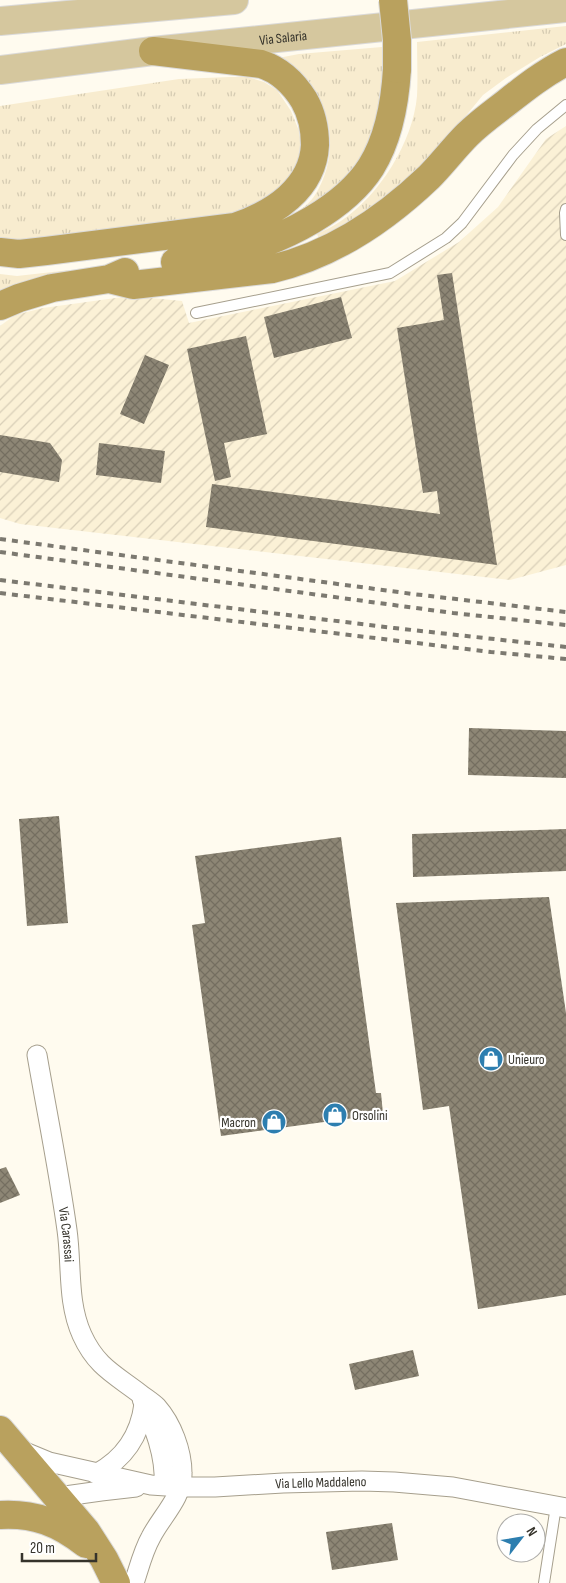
<svg xmlns="http://www.w3.org/2000/svg" width="566" height="1583" font-family="'Sofia Sans Condensed',sans-serif">
<style>
.industrial{fill:url(#industrial-furrows)}
.grass{fill:url(#grass-tufts)}
.building{fill:url(#building-cross-hatch)}
.lines{fill:none;stroke-linecap:round;stroke-linejoin:round}
.service-casing{stroke:#a69f8d;stroke-width:12}
.minor-casing{stroke:#a69f8d;stroke-width:21}
.primary-casing{stroke:#dbdad9;stroke-width:30}
.motorway-casing{stroke:#dbdad9;stroke-width:30}
.service{stroke:#fff;stroke-width:10}
.minor{stroke:#fff;stroke-width:19}
.primary{stroke:#d5c79e;stroke-width:28}
.motorway{stroke:#b9a15e;stroke-width:28}
.rail{stroke:#7c7970;stroke-width:4;stroke-dasharray:6 6;stroke-linecap:butt}
.motorway-bridge-casing{stroke:#dbdad9;stroke-width:30;stroke-linecap:butt}
.motorway-bridge{stroke:#b9a15e;stroke-width:28}
.labels{text-anchor:middle;stroke-width:4.5;stroke-linejoin:round;paint-order:stroke}
.street-label{font-size:14px;fill:#35332b;stroke:#fff}
.poi-label{font-size:14px;fill:#35332b;stroke:#fff;text-anchor:start}
</style>
<defs>
<pattern id="industrial-furrows" width="10" height="10" patternUnits="userSpaceOnUse" patternTransform="scale(1.25)"><rect width="10" height="10" fill="#fbf1d6"/><path d="M-1 1l2-2M0 10L10 0M9 11l2-2" fill="none" stroke="#d8cfb8"/></pattern>
<pattern id="grass-tufts" width="24" height="20" patternUnits="userSpaceOnUse" patternTransform="scale(1.25)"><rect width="24" height="20" fill="#f8eccf"/><path d="M3 7l-1-3M5 7V3M7 7l1-3M15 17l-1-3M17 17v-4M19 17l1-3" fill="none" stroke="#d5cbb2"/></pattern>
<pattern id="building-cross-hatch" width="8" height="8" patternUnits="userSpaceOnUse" patternTransform="scale(1.25)"><rect width="8" height="8" fill="#8d8675"/><path d="M0 0l8 8M0 8l8-8" fill="none" stroke="#746e60"/></pattern>
</defs>
<rect width="100%" height="100%" fill="#fffbef"/>
<path class="industrial" d="M566,126v439l-56,15 -490,-56 -20,-6v-192l15,-11 28,-7 87,-12 52,5 7,22 206,-42 64,-39 39,-35 48,-68z"/>
<path class="grass" d="M566,26v18l-26,13 -34,21 -23,17 -60,73 -101,79 -5,-13c8,-4 17,-8 24,-13 38,-25 72,-79 76,-125 1,-18 0,-36 0,-54z
M382,47l4,42 -1,22 -30,64 -58,39c5,-6 14,-12 18,-19 30,-48 14,-112 -37,-137l21,-4z
M230,77h18l16,5 13,8 14,21 8,20 3,18 -6,20 -24,30 -42,16 -230,29v-138l179,-27z
M70,270l-60,16 -10,5v-17l17,2z"/>
<path class="building" d="M452,273l45,292 -291,-38 6,-43 228,30 -3,-23 -14,2 -26,-165 47,-8 -7,-45z
M341,297l11,41 -78,20 -10,-41z
M246,336l21,98 -43,9 7,34 -16,4 -28,-132z
M145,355l24,10 -25,59 -24,-10z
M0,435l50,8 12,17 -3,22 -59,-10z
M99,443l66,8 -4,32 -65,-8z
M469,728l97,3v47l-98,-3z
M59,816l9,107 -41,3 -8,-107z
M566,829v42l-153,6 -1,-43z
M341,837l35,256h5l2,21 -162,22 -29,-211 13,-2 -10,-67z
M549,897l17,116v282l-88,14 -29,-203 -26,4 -27,-207z
M6,1167l14,28 -20,8v-34z
M413,1350l6,26 -64,14 -6,-26z
M392,1523l6,37 -66,10 -6,-38z"/>
<g class="lines">
<defs>
<path id="service" d="M566,209l-1,4 1,22
M196,313l194,-40 56,-35 16,-15 51,-68 24,-26 29,-24
M544,1583l12,-77"/>
<g id="minor">
<path id="s1" d="M37,1055c10,58 22,117 30,175 5,35 0,72 15,105 14,31 32,39 57,58 6,5 13,9 18,14 15,17 25,44 25,66 1,24 -21,44 -31,64 -8,14 -12,31 -17,46"/>
<path d="M142,1399c12,28 24,56 22,86"/>
<path id="s2" d="M20,1450l29,12 102,23 30,2h34l68,-4 79,-2 32,1 59,5 113,21"/>
<path d="M96,1474c28,-15 44,-38 48,-70"/>
<path d="M58,1497l43,-6 35,-4"/>
</g>
<g id="primary">
<path d="M0,21l234,-21"/>
<path id="s3" d="M0,70l153,-19 413,-43"/>
</g>
<path id="motorway" d="M0,252l19,2 27,-3 189,-24c38,-13 78,-38 80,-82 0,-16 -3,-31 -11,-45 -10,-16 -24,-30 -43,-36l-108,-13
M175,262c21,-3 42,-6 63,-11 46,-12 107,-43 133,-84 18,-29 24,-64 26,-98
M109,279l24,6 139,-16c60,-14 113,-50 157,-92 13,-13 25,-29 38,-42 12,-12 26,-22 39,-32 19,-15 38,-30 60,-41
M0,306l19,-8 33,-10 57,-9 16,-7
M0,1430l86,101 18,28 12,24
M0,1515c35,-2 59,8 86,29"/>
</defs>
<use href="#service" class="service-casing"/>
<use href="#minor" class="minor-casing"/>
<use href="#primary" class="primary-casing"/>
<use href="#motorway" class="motorway-casing"/>
<use href="#service" class="service"/>
<use href="#minor" class="minor"/>
<use href="#primary" class="primary"/>
<use href="#motorway" class="motorway"/>
<path class="rail" d="M0,539l413,55 153,18
M0,552l453,61 113,12
M0,580l394,48 172,19
M0,593l491,59 75,7"/>
<defs>
<path id="motorway-bridge" d="M393,0l4,40v29"/>
</defs>
<use href="#motorway-bridge" class="motorway-bridge-casing"/>
<use href="#motorway-bridge" class="motorway-bridge"/>
</g>
<defs>
<symbol id="shop-disc" viewBox="-11 -11 22 22"><circle r="9.5" fill="#2d7eaf" stroke="#fff"/><path d="M-5-2.5h2.3a2.7 3.5 0 0 1 5.4 0H5L5.5 6h-11ZM-1.5-2.5h3a1.5 2.3 0 0 0-3 0Z" fill="#fff"/></symbol>
</defs>
<g fill-rule="evenodd">
<use href="#shop-disc" x="477" y="1045" width="28" height="28"/>
<use href="#shop-disc" x="321" y="1101" width="28" height="28"/>
<use href="#shop-disc" x="260" y="1108" width="28" height="28"/>
</g>
<g class="labels">
<g class="street-label">
<text dy="5" stroke="none"><textPath href="#s3" startOffset="285">Via Salaria</textPath></text>
<text dy="5" stroke="none"><textPath href="#s1" startOffset="182">Via Carassai</textPath></text>
<text dy="5" stroke="none"><textPath href="#s2" startOffset="306">Via Lello Maddaleno</textPath></text>
</g>
<g class="poi-label">
<text x="508" y="1064">Unieuro</text>
<text x="352" y="1120">Orsolini</text>
<text x="256" y="1127" text-anchor="end">Macron</text>
</g>
</g>
<g transform="translate(521 1538) rotate(59)"><circle r="24" fill="#ffffff" stroke="#aeadaa"/>
<path d="M0-4L9 19L0 12L-9 19Z" fill="#2d7eaf"/>
<text y="-8" font-size="14" font-weight="bold" text-anchor="middle" fill="#35332b">N</text>
</g>
<path d="M22 1553v8h74v-8" fill="none" stroke="#35332b" stroke-width="2.5"/>
<text x="30" y="1553" font-size="15" fill="#35332b" stroke="#ffffff" stroke-width="4" paint-order="stroke">20 m</text>
</svg>
